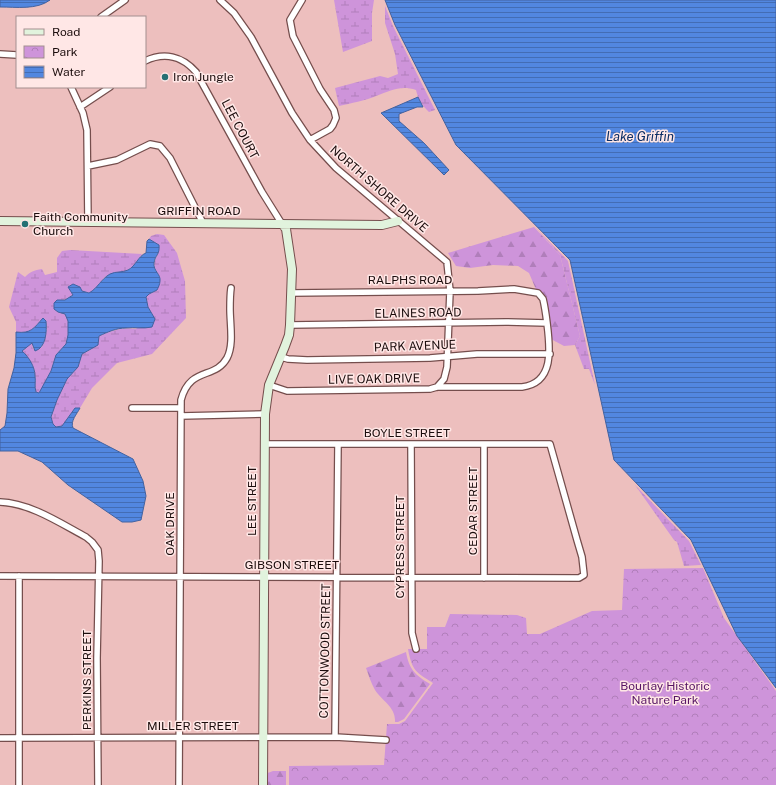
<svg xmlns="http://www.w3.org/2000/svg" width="776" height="785" font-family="'Public Sans',sans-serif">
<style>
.forest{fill:url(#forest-firs)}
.wetland{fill:url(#wetland-marsh)}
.park{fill:url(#park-crowns)}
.water{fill:url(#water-rules);stroke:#4262a0}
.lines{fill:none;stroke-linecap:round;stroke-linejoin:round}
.street-casing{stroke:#754e4d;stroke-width:8}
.secondary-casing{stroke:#754e4d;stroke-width:10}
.street{stroke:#fff;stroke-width:5.5}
.secondary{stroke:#e1f3dd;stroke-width:8}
.poi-dot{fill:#257074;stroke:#ffe7e6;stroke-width:1.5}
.labels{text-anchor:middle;stroke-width:3;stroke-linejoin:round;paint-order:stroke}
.poi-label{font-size:12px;fill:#1b0c0c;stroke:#ffe7e6;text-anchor:start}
.street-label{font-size:12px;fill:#1b0c0c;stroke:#ffe7e6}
.park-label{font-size:12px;fill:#561464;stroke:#ffe7e6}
.water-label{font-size:13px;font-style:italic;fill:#0b2d64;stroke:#ffe7e6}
</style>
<defs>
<pattern id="forest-firs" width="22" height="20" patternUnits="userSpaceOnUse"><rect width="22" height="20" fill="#ce94da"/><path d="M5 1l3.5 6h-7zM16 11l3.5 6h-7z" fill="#b07eba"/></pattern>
<pattern id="wetland-marsh" width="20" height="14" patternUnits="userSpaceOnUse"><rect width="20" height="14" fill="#ce94da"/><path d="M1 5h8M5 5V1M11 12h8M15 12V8" fill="none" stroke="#b07eba"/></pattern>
<pattern id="park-crowns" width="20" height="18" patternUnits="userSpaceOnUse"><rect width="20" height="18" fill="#ce94da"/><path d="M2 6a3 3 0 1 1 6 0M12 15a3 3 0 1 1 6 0" fill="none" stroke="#b07eba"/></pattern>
<pattern id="water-rules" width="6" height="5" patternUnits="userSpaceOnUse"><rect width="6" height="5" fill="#5287e0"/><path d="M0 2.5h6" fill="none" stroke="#436db4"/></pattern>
</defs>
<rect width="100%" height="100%" fill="#edbfbe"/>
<path class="forest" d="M534,227l26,28 20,81 -5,9 -11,1 -13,-7 -11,-40 -11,-26 -11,-7 -25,-1 -23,3 -14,-2 -8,-13z
M406,652c3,17 9,23 24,32l-26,35 -6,3h-3c1,-15 -13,-21 -20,-32 -4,-7 -6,-14 -9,-22z
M273,771h13v14h-21v-11z"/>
<path class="wetland" d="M334,0h40l-2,13v28l-29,11z
M385,6l8,20 42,84 -6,2c-7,-7 -11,-13 -13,-22 -16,-5 -25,1 -40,6 -11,5 -25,7 -37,10l-4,-18 45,-12 8,2 10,-4 -3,-20 -10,-31z
M534,226l34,35 27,124 -6,-16h-5l-9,-24 5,-9 -20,-81z
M157,234l7,1 13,18 8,28 1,37 -34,36 -35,9 -25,25 -12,20h-5l-13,18 -6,1 -3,-3 -2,-7 6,-17 10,-21 11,-12 4,-13c9,-4 15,-7 17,-18 12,-5 23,-9 37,-7l16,-15 -4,-7 -2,-10 3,-3 8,-4 2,-15c-11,-14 1,-16 0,-30l-10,-6 2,-3z
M70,250l72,4c-5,7 -10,16 -19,18 -6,1 -12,0 -18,5 -6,6 -8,12 -16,16l-7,-2h-12l3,3c-5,6 -9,6 -16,6l1,12 7,2 3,6v15l-2,9 -10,11 -5,16 -11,22 -4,-1c-2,-6 0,-11 -1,-17 0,-9 -7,-17 -13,-24l10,-8 1,6 9,-2 5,-19 -1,-7 -3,-3c-9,10 -12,16 -27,14v-10l-7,-15 9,-35 7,5c5,-5 9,-7 17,-8l3,6 12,-3v-14l5,-7z
M635,485l54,56 12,24 -17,1 -7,-24 -3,-2z"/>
<path class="park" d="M703,568l21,50 52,73v94h-487v-19l95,-1 3,-41h12l6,-3 28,-38c-17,-11 -21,-12 -25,-34h19v-22h18l5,-13 67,1 9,3 1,16h13l52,-23 30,-1 2,-41z"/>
<path class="water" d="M0,0h50c-13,10 -34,7 -50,7z
M385,0h391v688l-39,-52 -46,-96 -77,-80 -44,-200 -114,-115 -61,-120z
M418,97l5,10h-6l-18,7v7l25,22 25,27 -5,5 -63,-62z
M149,239l10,6c1,10 -4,10 -5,18 -1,8 7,11 6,18 0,3 -2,7 -3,9l-8,4 -3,3 2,10 7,12 -3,8c-9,2 -17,0 -26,1 -10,0 -18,4 -27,8l-1,9 -16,9 -4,13 -11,12 -10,21 -6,17 2,7 3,3 6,-1 13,-18h5c-3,6 -10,13 -7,20l60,31 10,22 3,15 -5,24 -9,2h-10l-54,-37 -26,-23 -24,-11h-18v-21l5,-4 2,-13 1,-24 6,-21 2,-15v-21c15,2 18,-4 27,-14l3,3c1,10 0,27 -11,30l-3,-8 -10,8c7,6 13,16 13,25 1,6 -1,10 1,16l3,1 12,-22 5,-16 10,-11 2,-9v-14l-3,-7 -7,-2 -4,-3v-6l3,-3h8l8,-5 -5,-8 5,-3 7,3 2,4 7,2c9,-5 12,-14 21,-19 6,-3 12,-1 18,-4 8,-4 10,-14 18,-17l1,-12z"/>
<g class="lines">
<defs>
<path id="street" d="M220,0l14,13 17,24 41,76 18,27 26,28 111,94 3,29 -3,76 -3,12 -7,8
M302,0l-12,20 3,16 27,53 14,21 2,8 -3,7 -3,4 -20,11
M101,17l24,-17
M0,54l17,1
M145,61c19,-9 37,-5 51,11l66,120 20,32
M71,87l12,26 4,17 1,92
M80,107l30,-20
M88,166l29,-6 33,-16 10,2 10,12 33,65
M290,325l216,-3 41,1
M281,357l7,2 19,1 123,-2 47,-4h73
M269,385l18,6 143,-2 7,-2h85c33,-4 28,-40 25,-64 -1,-8 -2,-16 -4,-24l-5,-6 -24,-4 -36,2 -187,2
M132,408h49
M181,416l84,-2
M411,444l1,189 4,16
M0,502c30,1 60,21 86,35l6,5 6,8 1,11 -2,97 1,127
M0,576l579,2 5,-3 -2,-18 -5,-17 -27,-96h-286
M484,578v-134
M335,737l3,-293
M0,738l335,-1 51,3
M19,785v-209
M179,785l2,-385c9,-34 34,-20 46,-42 7,-13 3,-34 3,-49 0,-7 0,-14 1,-21"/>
<path id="secondary" d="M0,221l382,4 16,-4
M263,785l2,-371 4,-29 16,-39 4,-11 1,-10 2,-56 -6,-40 -4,-5"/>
</defs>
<use href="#street" class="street-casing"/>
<use href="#secondary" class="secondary-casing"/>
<use href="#street" class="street"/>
<use href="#secondary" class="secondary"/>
</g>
<g class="poi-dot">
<circle cx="165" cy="77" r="4"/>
<circle cx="25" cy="224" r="4"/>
</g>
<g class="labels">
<g class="poi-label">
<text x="173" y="81">Iron Jungle</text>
<text x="33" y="221">Faith Community<tspan x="33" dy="14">Church</tspan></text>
</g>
<g class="street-label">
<text transform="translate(240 129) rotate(62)" y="4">LEE COURT</text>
<text transform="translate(379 189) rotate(41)" y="4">NORTH SHORE DRIVE</text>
<text x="199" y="215">GRIFFIN ROAD</text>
<text x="410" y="284">RALPHS ROAD</text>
<text transform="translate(418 313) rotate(-1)" y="4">ELAINES ROAD</text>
<text transform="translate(415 346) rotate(-2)" y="4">PARK AVENUE</text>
<text transform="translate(374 379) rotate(-1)" y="4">LIVE OAK DRIVE</text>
<text x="407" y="437">BOYLE STREET</text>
<text transform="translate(252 501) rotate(-90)" y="4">LEE STREET</text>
<text transform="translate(473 511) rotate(-90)" y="4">CEDAR STREET</text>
<text transform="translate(170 524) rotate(-90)" y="4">OAK DRIVE</text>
<text transform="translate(400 547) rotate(-90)" y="4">CYPRESS STREET</text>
<text x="292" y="569">GIBSON STREET</text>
<text transform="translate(325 651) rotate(-89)" y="4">COTTONWOOD STREET</text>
<text transform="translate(87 680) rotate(-90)" y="4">PERKINS STREET</text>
<text x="193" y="730">MILLER STREET</text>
</g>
<g class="park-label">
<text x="665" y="690">Bourlay Historic<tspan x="665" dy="14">Nature Park</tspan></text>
</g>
<g class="water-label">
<text x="640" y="141">Lake Griffin</text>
</g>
</g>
<rect x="16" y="16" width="130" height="72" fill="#ffe7e6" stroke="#a48f8f"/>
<rect x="24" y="29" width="20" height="6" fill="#e1f3dd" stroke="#a48f8f"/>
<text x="52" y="36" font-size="12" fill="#1b0c0c">Road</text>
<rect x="24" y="46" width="20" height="12" fill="url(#park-crowns)" stroke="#a48f8f"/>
<text x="52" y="56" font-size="12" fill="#1b0c0c">Park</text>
<rect x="24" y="66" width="20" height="12" fill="url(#water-rules)" stroke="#a48f8f"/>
<text x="52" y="76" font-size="12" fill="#1b0c0c">Water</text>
</svg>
